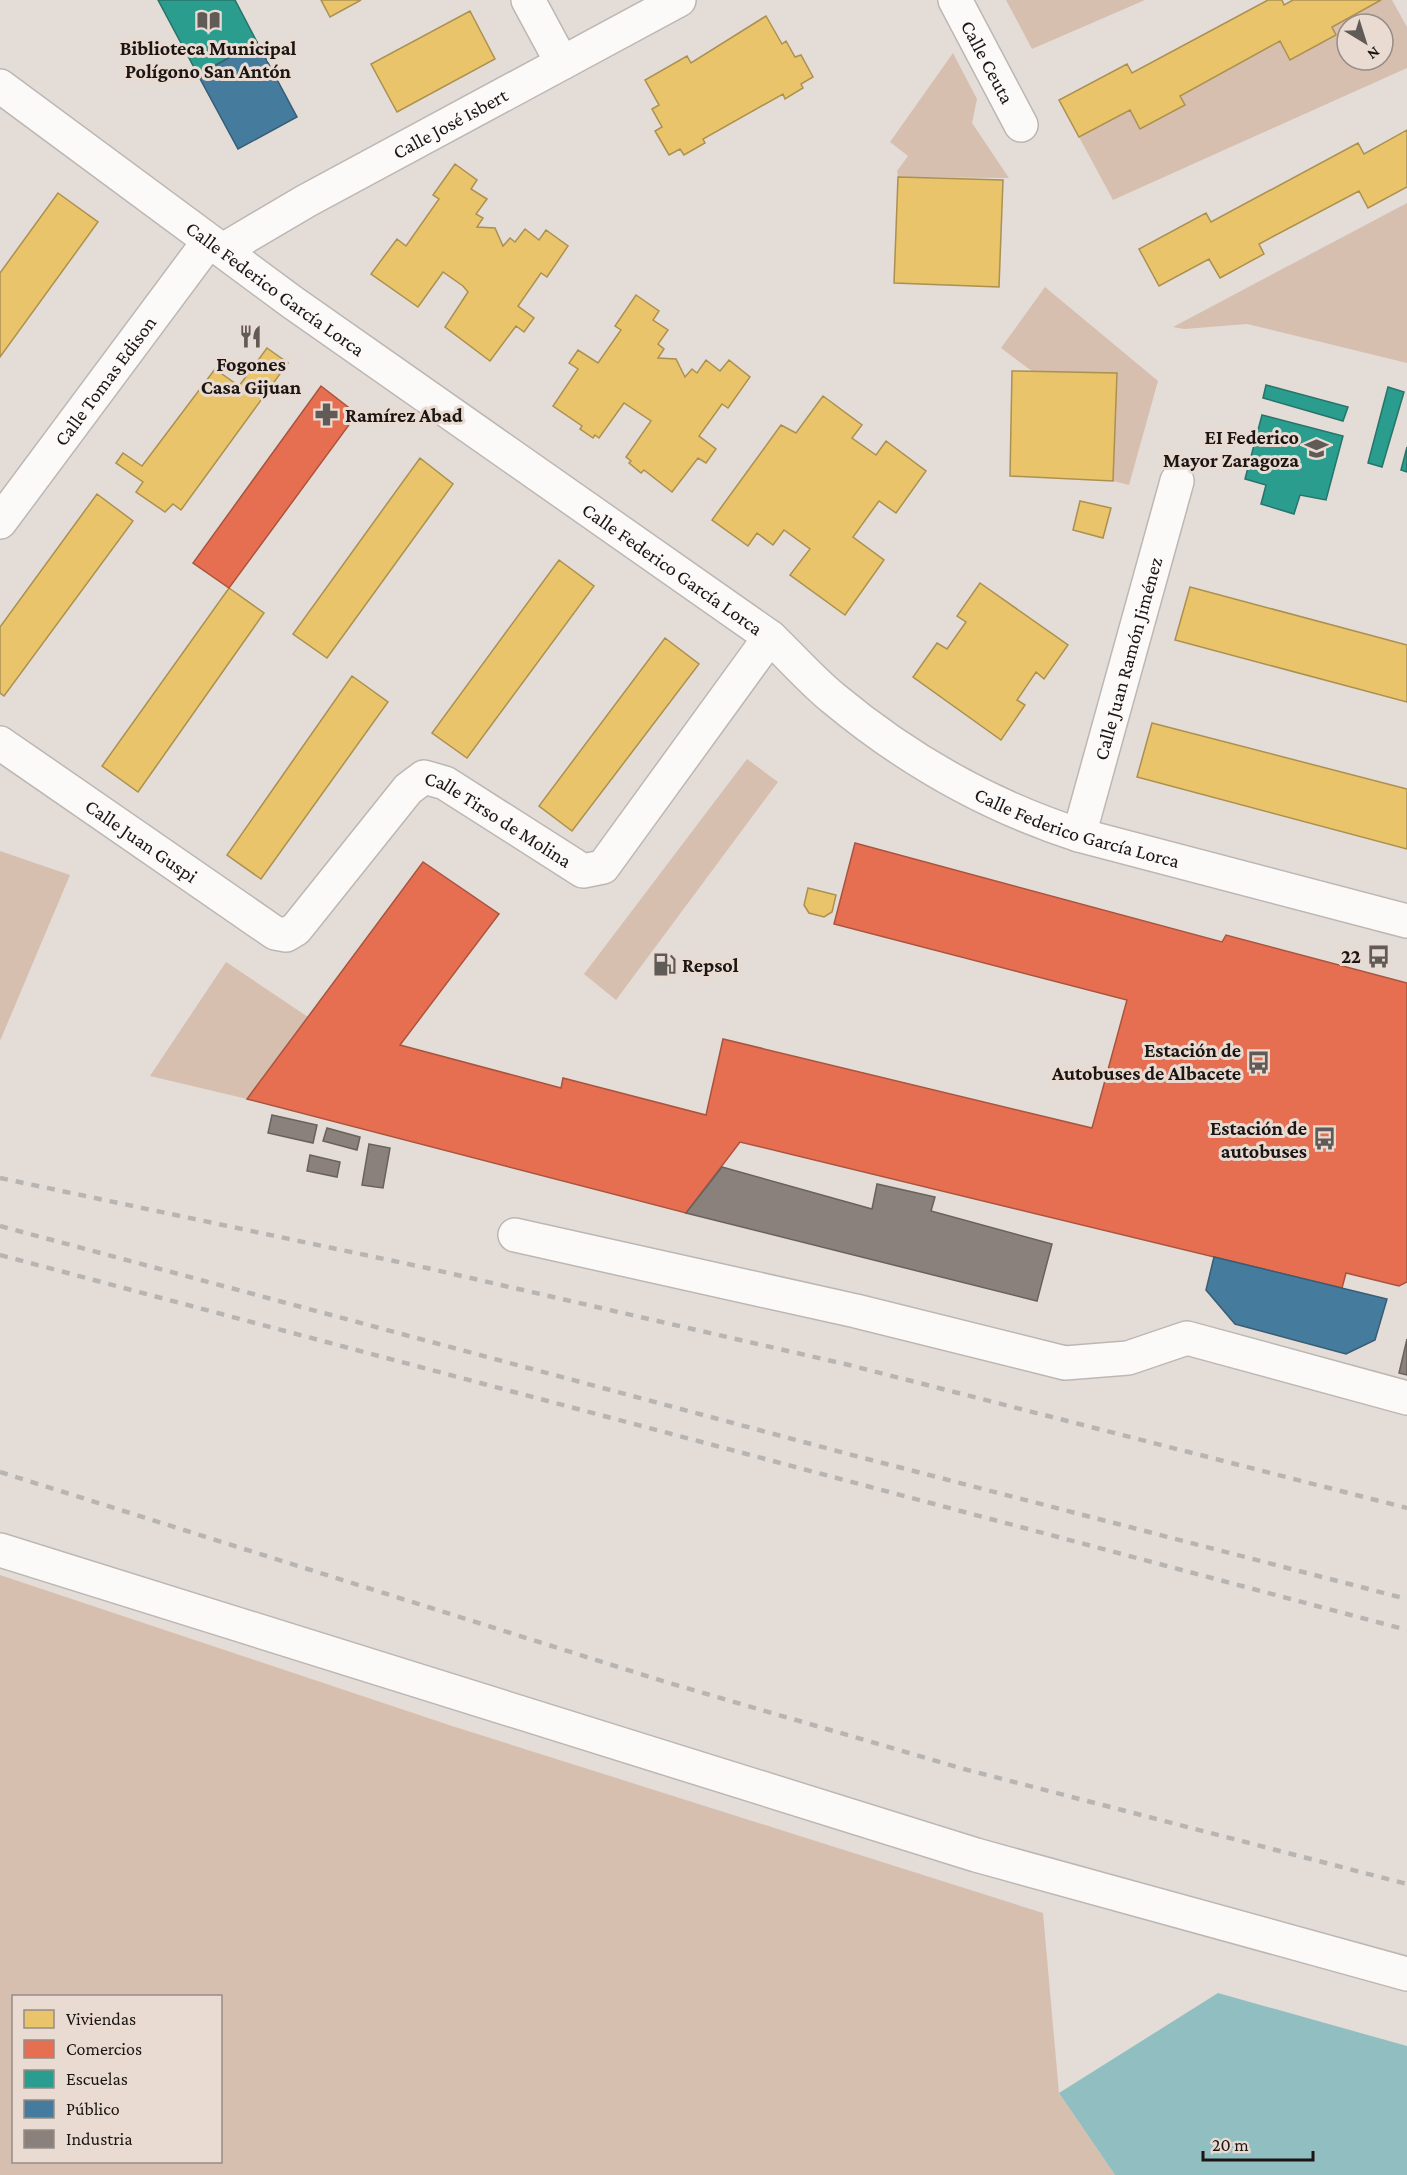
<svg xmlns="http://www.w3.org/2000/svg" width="1407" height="2175" font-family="'Crimson Pro',serif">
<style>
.green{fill:#d7bfaf;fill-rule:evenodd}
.water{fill:#91bfc1}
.homes{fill:#e9c46a;stroke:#ab9050;stroke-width:1.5}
.shops{fill:#e76f51;stroke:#aa543e;stroke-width:1.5}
.schools{fill:#2a9d8f;stroke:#26746a;stroke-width:1.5}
.public{fill:#457b9d;stroke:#385d74;stroke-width:1.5}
.industry{fill:#8a817c;stroke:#69615c;stroke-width:1.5}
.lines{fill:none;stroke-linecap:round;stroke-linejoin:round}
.minor-casing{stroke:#bdb7b3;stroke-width:36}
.minor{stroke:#fbfaf9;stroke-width:33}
.rail{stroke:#b7b5b3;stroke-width:4.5;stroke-dasharray:8 8;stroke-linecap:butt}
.labels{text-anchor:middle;stroke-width:6;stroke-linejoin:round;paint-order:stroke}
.poi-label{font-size:20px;font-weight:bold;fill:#1b1613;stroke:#e9dbd2;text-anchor:end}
.street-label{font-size:20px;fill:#1b1613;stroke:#e9dbd2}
</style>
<rect width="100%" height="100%" fill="#e4dcd7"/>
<path class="green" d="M1006,0h139l-113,49z
M1381,0h11l15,27v41l-294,132 -34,-63 51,-27 10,18 40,-32 100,-55 10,19 46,-25 -4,-8zM1347,24h36v36h-36z
M953,53l24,46 -5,24 37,55 -111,-1 -1,-6 11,-15 -18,-14z
M1407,203v160l-160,-39 -63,5 -11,-2z
M1045,287l113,94 -29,104 -16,-4 -80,-109 -32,-24z
M747,759l31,23 -162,218 -32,-26z
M0,851l70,24 -70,166z
M226,962l82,55 -61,82 -97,-23z
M0,1575l452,151 591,187 16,180 56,82h-1115zM14,1996h206v166h-206z"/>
<path class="water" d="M1218,1993l189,53v129h-292l-56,-82z"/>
<path class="homes" d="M321,0h40l-31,17z
M1268,0h14l2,5 9,-5h88l-49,27 4,8 -46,25 -10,-19 -100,55 5,9 -45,24 -10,-19 -51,27 -20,-37 68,-36 5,9z
M470,11l25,48 -98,53 -26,-48z
M766,16l16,28 4,-3 9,16 6,-2 12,22 -12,7 2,4 -18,11 -2,-5 -80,45 2,4 -21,12 -4,-6 -11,6 -14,-24 7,-4 -10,-18 7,-4 -14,-25 42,-24 4,7z
M1407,130v57l-39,21 -9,-17 -100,53 5,10 -44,24 -11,-19 -50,27 -20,-37 67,-36 5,9 147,-79 6,11z
M455,164l22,16 -6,9 16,10 -11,15 7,4 -6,9 18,1 8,18 7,-8 5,4 10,-13 14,11 7,-10 22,16 -21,31 -6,-4 -23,33 16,12 -10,14 -8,-6 -26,35 -45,-34 23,-35 -5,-6 -20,-14 -25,35 -47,-33 26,-35 9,7 33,-47 -6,-4z
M898,177l105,3 -4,107 -105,-4z
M58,193l40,29 -98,135v-84z
M636,295l23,16 -6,9 15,10 -10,14 6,5 -6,9 18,1 9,18 7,-8 5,4 9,-13 14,11 9,-11 21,17 -22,31 -6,-4 -23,32 17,13 -10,14 -8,-5 -26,34 -28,-22 -3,3 -12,-10 2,-2 -5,-4 25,-36 -27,-18 -25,35 -4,-3 -2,3 -13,-9 2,-3 -29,-20 25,-37 -9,-6 9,-13 20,13 23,-33 -6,-4z
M267,348l21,15 -107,147 -8,-6 -8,8 -29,-20 7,-10 -27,-19 7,-10 19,13 73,-97 24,17z
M1012,371l105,2 -4,108 -103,-5z
M823,396l39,29 -10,13 24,17 10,-14 40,30 -30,42 -17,-12 -26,36 31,23 -39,55 -55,-40 20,-26 -26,-19 -11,15 -16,-12 -9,13 -36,-26 69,-95 15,8z
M420,458l33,26 -126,174 -34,-24z
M97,494l36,27 -129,175 -4,-3v-66z
M1080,501l31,7 -8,30 -30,-8z
M559,560l35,26 -127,172 -35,-25z
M980,583l88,62 -24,34 -8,-7 -19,28 8,5 -24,35 -88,-63 24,-34 10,6 19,-27 -9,-6z
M1190,587l217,58v57l-232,-62z
M229,588l35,25 -126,179 -36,-26z
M665,638l34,26 -127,167 -33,-25z
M352,676l36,26 -127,177 -34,-24z
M1152,723l255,66v60l-270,-72z
M808,888l28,7 -4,17 -8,5 -15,-4 -5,-8z"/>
<path class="shops" d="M321,386l36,28 -128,174 -36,-25z
M855,843l367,99 4,-7 181,48v299l-8,4 -53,-13 -4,15 -602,-146 -54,71 -439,-114 176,-237 76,52 -99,131 161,43 2,-10 143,37 17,-76 369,89 35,-128 -293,-76z"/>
<path class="schools" d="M158,0h77l22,42 -59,33z
M1266,385l82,22 -5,14 -80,-23z
M1388,387l16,5 -22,75 -14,-4z
M1262,415l81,21 -17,64 -26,-5 -6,19 -33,-10 5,-19 -21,-6z
M1407,447v25l-6,-2z"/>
<path class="public" d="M257,42l40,75 -59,32 -40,-74z
M1214,1257l173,42 -12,41 -29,14 -111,-30 -29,-34z"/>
<path class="industry" d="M272,1115l45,10 -4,18 -45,-10z
M327,1128l33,9 -3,13 -34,-9z
M369,1144l21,4 -7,40 -21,-3z
M310,1155l30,7 -3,15 -30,-6z
M722,1167l150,42 5,-25 58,13 -4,14 121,33 -15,57 -351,-88z
M1407,1339v36l-8,-2z"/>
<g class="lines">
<defs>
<g id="minor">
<path d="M528,0l34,63"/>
<path id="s1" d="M955,0l66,125"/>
<path id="s2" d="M0,86l292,216 478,335c21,20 41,43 63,61 72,60 156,108 246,137l328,86"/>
<path id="s3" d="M223,250l83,-49 373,-201"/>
<path id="s4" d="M0,522l209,-281"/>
<path id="s5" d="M0,743l275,190 11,2 10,-6 112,-140 16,-12 21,6 138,88 20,-4 167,-230"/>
<path id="s6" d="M1079,835l98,-354"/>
<path d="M515,1235l341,76 209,52 63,-5 59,-20 220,60"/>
<path d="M0,1550l976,305 431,119"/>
</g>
</defs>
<use href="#minor" class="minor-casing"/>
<use href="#minor" class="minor"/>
<path class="rail" d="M0,1178l427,90 422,97 558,143
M0,1226l852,229 555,144
M0,1255l1407,375
M0,1472l669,211 295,86 443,115"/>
</g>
<defs>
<symbol id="library-bare" viewBox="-9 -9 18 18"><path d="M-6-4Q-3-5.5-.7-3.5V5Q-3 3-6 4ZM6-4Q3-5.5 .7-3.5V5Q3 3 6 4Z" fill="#615b58" stroke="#e9dbd2" stroke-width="2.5" paint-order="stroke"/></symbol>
<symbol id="restaurant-bare" viewBox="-9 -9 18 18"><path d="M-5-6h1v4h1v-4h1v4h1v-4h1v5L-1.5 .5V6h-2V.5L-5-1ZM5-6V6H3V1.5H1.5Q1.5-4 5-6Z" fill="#615b58" stroke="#e9dbd2" stroke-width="2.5" paint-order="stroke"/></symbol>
<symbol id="pharmacy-bare" viewBox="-9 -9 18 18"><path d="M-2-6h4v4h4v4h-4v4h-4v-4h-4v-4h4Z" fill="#615b58" stroke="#e9dbd2" stroke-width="2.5" paint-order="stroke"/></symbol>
<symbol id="school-bare" viewBox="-9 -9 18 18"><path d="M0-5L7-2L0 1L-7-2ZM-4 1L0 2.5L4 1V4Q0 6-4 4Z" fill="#615b58" stroke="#e9dbd2" stroke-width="2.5" paint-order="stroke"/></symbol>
<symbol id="bus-bare" viewBox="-9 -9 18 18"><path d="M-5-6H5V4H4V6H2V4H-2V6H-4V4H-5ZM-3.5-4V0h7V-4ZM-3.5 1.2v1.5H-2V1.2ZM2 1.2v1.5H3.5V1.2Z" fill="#615b58" stroke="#e9dbd2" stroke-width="2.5" paint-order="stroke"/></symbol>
<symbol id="fuel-bare" viewBox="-9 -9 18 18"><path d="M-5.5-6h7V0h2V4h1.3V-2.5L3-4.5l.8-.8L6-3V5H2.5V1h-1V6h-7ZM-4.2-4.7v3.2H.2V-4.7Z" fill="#615b58" stroke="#e9dbd2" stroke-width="2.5" paint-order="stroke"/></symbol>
</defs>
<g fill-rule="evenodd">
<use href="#library-bare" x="192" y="4" width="33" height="33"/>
<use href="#restaurant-bare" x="234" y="320" width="33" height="33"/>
<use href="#pharmacy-bare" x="310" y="398" width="33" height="33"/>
<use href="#school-bare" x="1300" y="432" width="33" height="33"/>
<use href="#bus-bare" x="1362" y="940" width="33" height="33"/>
<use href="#fuel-bare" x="648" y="948" width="33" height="33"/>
<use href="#bus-bare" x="1242" y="1046" width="33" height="33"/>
<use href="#bus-bare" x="1308" y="1122" width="33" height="33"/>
</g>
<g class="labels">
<g class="poi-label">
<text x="208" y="55" text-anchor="middle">Biblioteca Municipal<tspan x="208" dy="23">Polígono San Antón</tspan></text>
<text x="251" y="371" text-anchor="middle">Fogones<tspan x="251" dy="23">Casa Gijuan</tspan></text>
<text x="345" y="422" text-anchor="start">Ramírez Abad</text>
<text x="1299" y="444">EI Federico<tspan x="1299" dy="23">Mayor Zaragoza</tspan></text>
<text x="1361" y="963">22</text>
<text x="682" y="972" text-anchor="start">Repsol</text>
<text x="1241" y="1057">Estación de<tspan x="1241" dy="23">Autobuses de Albacete</tspan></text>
<text x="1307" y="1135">Estación de<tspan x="1307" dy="23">autobuses</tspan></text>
</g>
<g class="street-label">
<text dy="7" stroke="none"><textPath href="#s1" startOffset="70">Calle Ceuta</textPath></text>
<text dy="7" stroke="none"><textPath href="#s3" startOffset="260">Calle José Isbert</textPath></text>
<text dy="7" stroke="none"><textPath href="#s2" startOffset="342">Calle Federico García Lorca</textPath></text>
<text dy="7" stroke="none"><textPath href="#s4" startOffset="176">Calle Tomas Edison</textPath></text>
<text dy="7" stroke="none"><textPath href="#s2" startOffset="828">Calle Federico García Lorca</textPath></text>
<text dy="7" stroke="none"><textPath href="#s6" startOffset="183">Calle Juan Ramón Jiménez</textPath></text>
<text dy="7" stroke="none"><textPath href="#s5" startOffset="642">Calle Tirso de Molina</textPath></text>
<text dy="7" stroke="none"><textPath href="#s2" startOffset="1314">Calle Federico García Lorca</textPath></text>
<text dy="7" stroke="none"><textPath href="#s5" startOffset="172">Calle Juan Guspi</textPath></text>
</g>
</g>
<rect x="12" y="1995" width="210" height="168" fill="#e9dbd2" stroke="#978c86" stroke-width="1.5"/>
<rect x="24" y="2010" width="30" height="18" fill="#e9c46a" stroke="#978c86" stroke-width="1.5"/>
<text x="66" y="2025" font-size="18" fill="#1b1613">Viviendas</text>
<rect x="24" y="2040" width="30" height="18" fill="#e76f51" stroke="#978c86" stroke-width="1.5"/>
<text x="66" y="2055" font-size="18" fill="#1b1613">Comercios</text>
<rect x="24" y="2070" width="30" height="18" fill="#2a9d8f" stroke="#978c86" stroke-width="1.5"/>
<text x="66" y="2085" font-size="18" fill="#1b1613">Escuelas</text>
<rect x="24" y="2100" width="30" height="18" fill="#457b9d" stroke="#978c86" stroke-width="1.5"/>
<text x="66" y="2115" font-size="18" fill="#1b1613">Público</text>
<rect x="24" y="2130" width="30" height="18" fill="#8a817c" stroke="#978c86" stroke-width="1.5"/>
<text x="66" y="2145" font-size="18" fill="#1b1613">Industria</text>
<g transform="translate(1365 42) rotate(142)"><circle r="28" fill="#e9dbd2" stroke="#978c86" stroke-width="1.5"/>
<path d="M0-4.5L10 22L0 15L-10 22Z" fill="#615b58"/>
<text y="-9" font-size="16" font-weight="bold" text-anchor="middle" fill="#1b1613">N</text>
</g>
<path d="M1203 2151v9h110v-9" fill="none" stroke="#1b1613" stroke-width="3"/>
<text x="1212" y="2151" font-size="18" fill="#1b1613" stroke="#e9dbd2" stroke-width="4.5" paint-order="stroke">20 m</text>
</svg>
